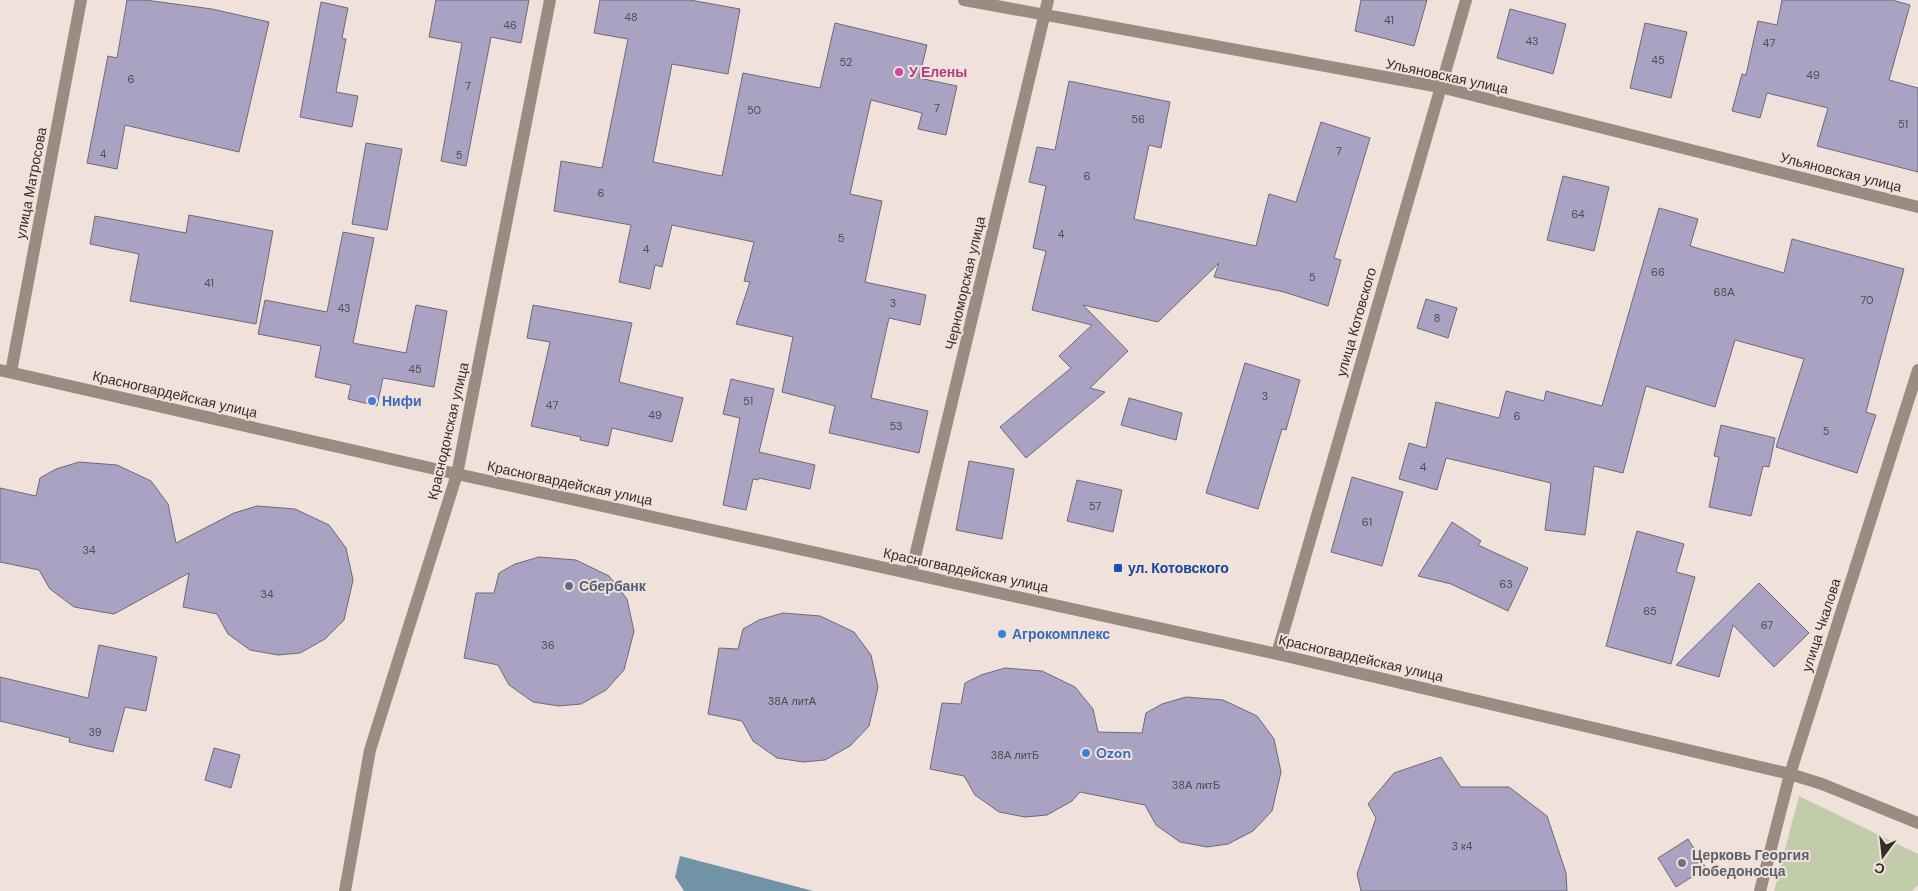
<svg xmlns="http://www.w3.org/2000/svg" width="1918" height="891" font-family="'DM Sans',sans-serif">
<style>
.green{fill:#c2ccab}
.water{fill:#7193a6}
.building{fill:#aaa2c3;stroke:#6c6a76}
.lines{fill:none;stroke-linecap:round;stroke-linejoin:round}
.minor{stroke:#9a8c83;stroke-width:12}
.hotel-dot{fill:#d1479c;stroke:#f0e1db;stroke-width:2}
.shop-dot{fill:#3f7fe0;stroke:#f0e1db;stroke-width:2}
.transit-dot{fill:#1a4fb4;stroke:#f0e1db;stroke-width:2}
.service-dot{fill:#5c6f8a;stroke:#f0e1db;stroke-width:2}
.worship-dot{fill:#6b7280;stroke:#f0e1db;stroke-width:2}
.labels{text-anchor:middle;stroke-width:4;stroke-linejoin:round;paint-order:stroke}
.number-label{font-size:11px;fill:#514a51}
.hotel-label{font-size:14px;font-weight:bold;fill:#b23c85;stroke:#f0e1db;text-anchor:start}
.street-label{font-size:14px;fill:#332d2b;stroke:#f0e1db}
.shop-label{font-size:14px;font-weight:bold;fill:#366cbe;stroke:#f0e1db;text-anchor:start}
.transit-label{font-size:14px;font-weight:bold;fill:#164399;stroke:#f0e1db;text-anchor:start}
.service-label{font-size:14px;font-weight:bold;fill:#4e5e75;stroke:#f0e1db;text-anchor:start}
.worship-label{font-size:14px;font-weight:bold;fill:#5b616d;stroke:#f0e1db;text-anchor:start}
</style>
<rect width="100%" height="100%" fill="#f0e1db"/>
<path class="green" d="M1799,796l119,58v31l-6,6h-138z"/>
<path class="water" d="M680,856l133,35h-129l-9,-14z"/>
<path class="building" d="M127,0h18l67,9 57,13 -30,130 -114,-27 -8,44 -30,-6 21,-107 9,2z
M436,0h93l-8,43 -30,-6 -25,129 -25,-5 21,-118 -33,-6z
M600,0h90l50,9 -12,65 -56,-10 -19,98 69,14 21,-103 77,15 15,-65 92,22 -8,33 38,8 -11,49 -28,-6 4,-16 -51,-13 -21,94 32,7 -17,81 61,13 -6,30 -31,-7 -18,80 57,13 -9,42 -90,-20 6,-27 -53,-14 11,-55 -57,-13 14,-42 -6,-1 10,-39 -82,-17 -10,42 -7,-2 -5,24 -31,-7 12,-57 -77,-14 7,-50 41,7 26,-129 -34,-6z
M1361,0h66l-13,46 -59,-15z
M1782,0h110l18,5 -21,75 29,8v84l-101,-26 11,-38 -61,-15 -7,25 -28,-7 10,-37 4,1 12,-54 19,4z
M321,2l27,6 -6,30 4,1 -10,53 22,4 -6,31 -52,-10z
M1510,9l56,15 -13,50 -56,-16z
M1645,23l42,9 -16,66 -41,-10z
M1069,81l101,21 -9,46 -12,-3 -15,74 122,27 13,-52 27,8 25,-80 49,16 -36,120 7,2 -13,46 -44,-14 -70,-15 5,-14 -61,59 -75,-17 45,46 -38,37 15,4 -79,66 -26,-31 71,-59 -12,-12 33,-31 -60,-15 14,-59 -13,-3 13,-62 -17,-4 8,-35 18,3z
M366,143l36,6 -15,81 -35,-6z
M1563,176l46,11 -15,64 -47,-11z
M1659,208l39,11 -8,27 94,27 8,-34 112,30 -38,143 10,3 -19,58 -81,-26 28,-88 -69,-19 -20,67 -69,-21 -23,87 -29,-7 -9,69 -40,-5 6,-47 -105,-25 -9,32 -38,-11 10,-36 17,5 10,-46 63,16 7,-27 38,10 2,-10 56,15z
M189,215l84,16 -17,93 -126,-23 9,-47 -49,-10 5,-28 91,17z
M343,232l31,6 -21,105 53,10 10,-48 31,6 -13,76 -51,-9 -6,28 -29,-7 3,-14 -36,-8 6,-31 -63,-12 7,-34 62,12z
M1426,299l31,9 -9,30 -31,-10z
M533,305l99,18 -13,59 64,16 -11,44 -60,-14 -4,18 -28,-6 1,-3 -50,-11 19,-84 -23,-4z
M1245,363l55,17 -14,50 -4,-1 -24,80 -52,-16z
M731,379l43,10 -15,63 56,13 -5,24 -51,-11 -1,2 -5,-1 -7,31 -23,-5 17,-87 -17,-4z
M1129,398l53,15 -6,27 -55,-15z
M1721,425l54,13 -6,29 -6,-1 -12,50 -42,-9 10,-50 -5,-1z
M969,461l45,8 -12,70 -46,-9z
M79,462l38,3 34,16 17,23 8,39 58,-30 23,-7 38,3 34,16 17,23 7,32 -9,40 -19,19 -25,14 -22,2 -28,-5 -22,-16 -11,-20 -34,-7 6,-34 -75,41 -40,-7 -24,-18 -11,-19 -39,-8v-74l36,8 4,-18 16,-9z
M1352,477l51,15 -21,74 -51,-14z
M1077,480l45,10 -9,42 -46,-11z
M1452,522l29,19 -3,4 50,23 -20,43 -57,-27 -33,-8z
M1637,531l47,13 -8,28 19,5 -24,87 -65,-18z
M539,557l37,3 33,16 18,23 7,32 -10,39 -18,20 -25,14 -22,2 -26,-4 -24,-17 -11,-20 -34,-7 12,-65h18l5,-20 16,-9z
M1759,583l50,50 -35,34 -41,-42 -14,52 -43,-12z
M783,613l37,3 34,16 17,23 7,32 -9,39 -19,20 -25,14 -22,2 -26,-4 -24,-17 -11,-20 -34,-7 11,-66 19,1 5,-20 16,-9z
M99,645l58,12 -11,54 -21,-4 -12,45 -44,-10 1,-4 -70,-17v-44l88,21z
M1005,668l37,3 33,16 18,22 5,23 44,1 4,-20 16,-9 24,-7 37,3 34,16 17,23 7,33 -9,39 -19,20 -25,13 -21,3 -27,-5 -24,-17 -11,-20 -65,-13 -8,9 -25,14 -22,2 -26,-5 -24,-17 -11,-19 -34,-7 12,-66 19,1 4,-21 16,-8z
M214,748l26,7 -9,33 -26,-8z
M1441,757l20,30h48l38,29 19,57 1,18h-206l-4,-17 19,-56 -8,-14 26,-31z
M1688,839l18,29 -30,19 -18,-29z"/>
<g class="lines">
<path class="minor" d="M964,0l476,87 478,120
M0,370l457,104 820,180 513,120 32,10 96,39
M11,372l70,-372
M911,573l137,-573
M1277,654l189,-654
M345,891l25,-141 87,-276 93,-474
M1760,891l30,-117 128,-404"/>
</g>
<circle class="hotel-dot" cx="899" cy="72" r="5"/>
<g class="shop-dot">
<circle cx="372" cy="401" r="5"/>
<circle cx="1002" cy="634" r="5"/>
<circle cx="1086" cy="753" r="5"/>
</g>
<rect class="transit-dot" x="1113" y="563" width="10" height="10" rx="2.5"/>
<circle class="service-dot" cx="569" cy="586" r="5"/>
<circle class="worship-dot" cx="1682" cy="863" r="5"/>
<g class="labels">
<g class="number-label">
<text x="631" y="21">48</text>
<text x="1389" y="24">41</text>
<text x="510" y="29">46</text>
<text x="1532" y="45">43</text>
<text x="1769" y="47">47</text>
<text x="1658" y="64">45</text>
<text x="846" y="66">52</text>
<text x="1813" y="79">49</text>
<text x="131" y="83">6</text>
<text x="468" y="90">7</text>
<text x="937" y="112">7</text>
<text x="754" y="114">50</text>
<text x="1138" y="123">56</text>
<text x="1903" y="128">51</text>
<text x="1339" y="155">7</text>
<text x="103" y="158">4</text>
<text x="459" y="159">5</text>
<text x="1087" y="180">6</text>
<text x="601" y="197">6</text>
<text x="1578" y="218">64</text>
<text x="1061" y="238">4</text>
<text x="841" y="242">5</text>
<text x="646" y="253">4</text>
<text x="1658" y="276">66</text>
<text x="1312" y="281">5</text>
<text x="209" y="287">41</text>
<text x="1724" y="296">68А</text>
<text x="1867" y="304">70</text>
<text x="893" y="307">3</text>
<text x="344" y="312">43</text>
<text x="1437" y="322">8</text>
<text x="415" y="373">45</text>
<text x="1265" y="400">3</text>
<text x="748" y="405">51</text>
<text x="552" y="409">47</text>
<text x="655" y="419">49</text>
<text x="1517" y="420">6</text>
<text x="896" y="430">53</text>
<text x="1826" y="435">5</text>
<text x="1423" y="471">4</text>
<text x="1095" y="510">57</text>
<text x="1367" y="526">61</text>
<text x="89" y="554">34</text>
<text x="1506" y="588">63</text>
<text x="267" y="598">34</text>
<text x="1650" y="615">65</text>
<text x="1767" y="629">67</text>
<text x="548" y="649">36</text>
<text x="792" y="705">38А литА</text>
<text x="95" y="736">39</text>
<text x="1015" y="759">38А литБ</text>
<text x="1196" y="789">38А литБ</text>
<text x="1462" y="850">3 к4</text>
</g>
<g class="hotel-label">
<text x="909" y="77">У Елены</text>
</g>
<g class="street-label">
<text transform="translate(1447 76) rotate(12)" y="5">Ульяновская улица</text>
<text transform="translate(1841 172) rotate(14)" y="5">Ульяновская улица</text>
<text transform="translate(31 183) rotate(-79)" y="5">улица Матросова</text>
<text transform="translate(965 283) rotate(-77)" y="5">Черноморская улица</text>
<text transform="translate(1356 322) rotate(-74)" y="5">улица Котовского</text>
<text transform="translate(175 394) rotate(13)" y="5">Красногвардейская улица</text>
<text transform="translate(448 431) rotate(-77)" y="5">Краснодонская улица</text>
<text transform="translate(570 483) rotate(12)" y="5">Красногвардейская улица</text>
<text transform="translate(966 570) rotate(12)" y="5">Красногвардейская улица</text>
<text transform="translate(1821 625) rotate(-72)" y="5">улица Чкалова</text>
<text transform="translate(1361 658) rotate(13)" y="5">Красногвардейская улица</text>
</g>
<g class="shop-label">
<text x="382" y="406">Нифи</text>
<text x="1012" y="639">Агрокомплекс</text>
<text x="1096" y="758">Ozon</text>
</g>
<g class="transit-label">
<text x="1128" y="573">ул. Котовского</text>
</g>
<g class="service-label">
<text x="579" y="591">Сбербанк</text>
</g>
<g class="worship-label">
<text x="1692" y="860">Церковь Георгия<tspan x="1692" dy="16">Победоносца</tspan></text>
</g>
</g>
<g transform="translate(1883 856) rotate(195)" stroke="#f0e1db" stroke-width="4" paint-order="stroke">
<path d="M0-4L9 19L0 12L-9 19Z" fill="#332d2b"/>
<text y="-8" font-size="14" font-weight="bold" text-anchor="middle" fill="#332d2b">С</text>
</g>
</svg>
